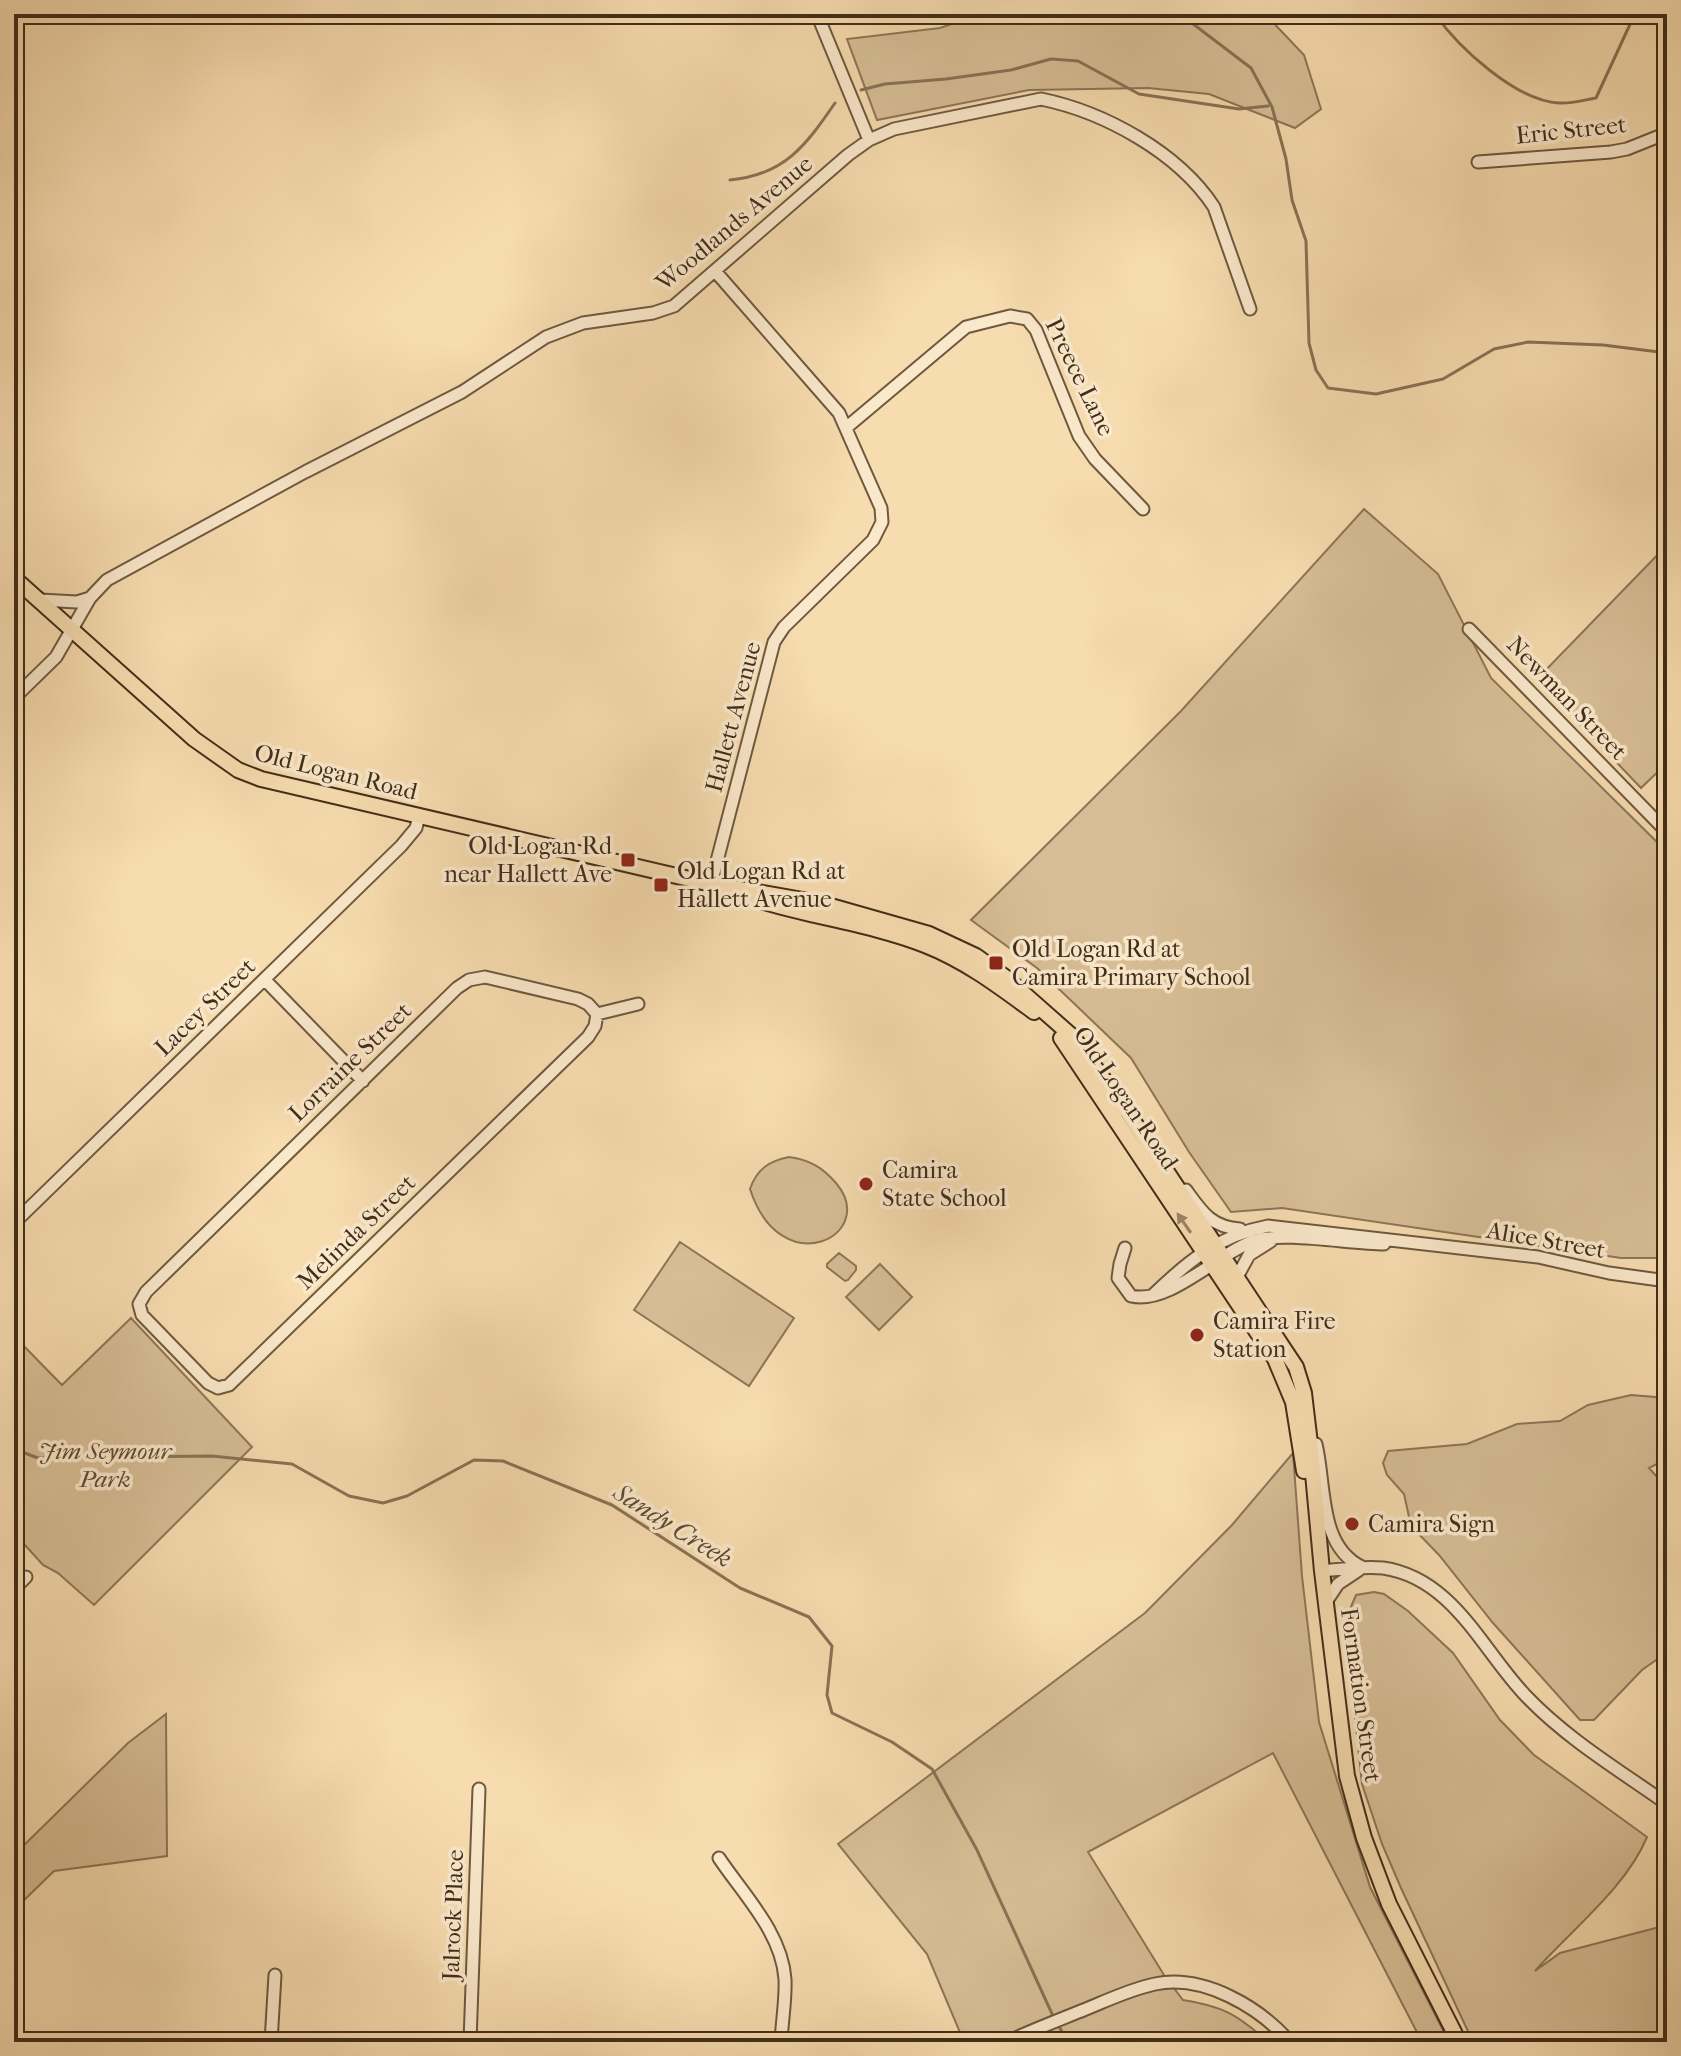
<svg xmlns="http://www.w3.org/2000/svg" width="1681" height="2056" font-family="'IM FELL French Canon',serif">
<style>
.green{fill:#d8be96;stroke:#8c7658;stroke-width:2}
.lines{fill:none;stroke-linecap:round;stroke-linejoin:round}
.stream{stroke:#897255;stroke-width:3}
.minor-casing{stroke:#6e593f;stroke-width:15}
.major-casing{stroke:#412d1a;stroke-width:18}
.minor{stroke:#fae8cb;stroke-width:11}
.major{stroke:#f7dcaf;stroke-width:14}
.oneway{fill:#9c8464}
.poi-dot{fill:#8f2418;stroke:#fae8cb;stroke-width:3}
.labels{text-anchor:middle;stroke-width:7;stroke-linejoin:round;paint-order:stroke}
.street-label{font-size:24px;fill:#412d1a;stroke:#fae8cb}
.poi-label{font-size:24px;fill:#412d1a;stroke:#fae8cb;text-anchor:start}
.park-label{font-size:24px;font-style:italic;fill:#5f4a33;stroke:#fae8cb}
.water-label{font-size:26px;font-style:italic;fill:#5f4a32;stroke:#fae8cb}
</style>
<rect width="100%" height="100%" fill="#f7dcaf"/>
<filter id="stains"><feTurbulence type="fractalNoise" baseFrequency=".0025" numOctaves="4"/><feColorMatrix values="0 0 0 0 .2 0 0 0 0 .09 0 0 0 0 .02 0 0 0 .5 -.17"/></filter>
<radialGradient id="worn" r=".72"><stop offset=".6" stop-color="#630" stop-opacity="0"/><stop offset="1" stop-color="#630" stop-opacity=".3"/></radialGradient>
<path class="green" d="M981,14h284l39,41 17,54 -26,19 -86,-34 -61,-6 -119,2 -152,30 -30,-81 93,-11z
M1364,509l74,65 53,104 176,174v406h-46l-339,-50 -51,4 -42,-60 -58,-94 -94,-90 -66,-48 210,-209z
M1667,545v218l-26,25 -104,-109z
M789,1157c21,3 33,10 47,26 44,52 -55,102 -86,6 7,-20 19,-28 39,-32z
M680,1242l114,76 -45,68 -115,-76z
M839,1253l17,13v4l-8,10 -3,1 -18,-14v-3z
M880,1264l32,33 -33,33 -33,-33z
M131,1318l121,129 -158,158 -36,-32 -15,-8 -29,-32v-197l48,49z
M1631,1395l36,3v61l-18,9 18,20v173l-8,-3 -17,12 -48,50h-14l-87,-97 -54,-68 -28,-29 -7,-32 -17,-19 -4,-12 5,-12 79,-7 50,-20 43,-3 28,-16z
M1293,1453l9,123 17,146 51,165 79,155h-27l-149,-289 -185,99 76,123 19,25c40,6 55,15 85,42h-304l-37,-88 -89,-110 307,-231 87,-88z
M1374,1592l10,2 24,17 45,42 47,67 34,35 113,82c-21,51 -76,93 -112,134l25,-18 107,-28v117h-194l-72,-154 -19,-44 -20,-60 -17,-163 11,-26z
M166,1714l1,142 -113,15 -40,39v-55l114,-112z"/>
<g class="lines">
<path class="stream" d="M1180,14l71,54 21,39 14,52 6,41 14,41 3,102 7,27 12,18 48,6 67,-15 51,-30 34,-7 75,3 64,8
M1435,14c23,33 81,87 124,89 11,1 25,-3 37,-5l36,-78v-6
M861,90l24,-6 61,-5 65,-9 40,-11 27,2 61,33 100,15 29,-3
M730,180c55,-5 76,-35 105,-77
M14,1449l24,9 174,-2 80,8 57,32 34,7 24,-7 67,-36 29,1 109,44 128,83 69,29 23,29 -5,49 5,18 60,29 40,27 45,81 77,168
M1058,2024l9,18"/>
<defs>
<path id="minor" d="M817,14l52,126
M1478,162l133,-10 16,-3 40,-16
M847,427l119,-100 44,-11 17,3 9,11 43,106 16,23 48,50
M40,600l37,2 13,-4
M1469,629l198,203
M14,698l42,-41 34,-59 17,-18 198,-108 157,-80 84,-55 37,-14 70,-10 21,-7 174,-151 21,-15 25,-11 147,-30c63,13 137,53 173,108l36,102
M711,884l63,-242 10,-15 89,-87 9,-18 -1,-14 -42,-95 -124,-142
M265,980l98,101
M597,1014l-2,12 -7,11 -359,348 -11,3 -10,-5 -66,-68 -3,-11 7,-12 311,-304 12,-8 16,-3 93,22 10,5 9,10 41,-10
M1186,1190c16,22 25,37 54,39
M14,1223l387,-377 15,-18 3,-12
M1125,1248l-5,16 -2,14 13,18c39,9 87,-43 123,-55 27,-10 97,3 130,3
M1237,1277l12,-22 22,-14
M1153,1295c35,-34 67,-60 115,-69l270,31 71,16 58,8
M1316,1444c10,41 2,102 46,123
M1322,1571c20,-2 41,-5 61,-3 70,10 99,82 143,128 41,43 93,74 141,108
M14,1589l12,-12
M1326,1602l12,-18 21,-14
M719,1858c24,36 63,75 66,121 1,20 -3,42 -4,63
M271,2042l4,-67
M470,2042l9,-253
M1007,2042c25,-12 52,-22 79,-33 22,-9 45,-20 69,-25 49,-10 104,23 135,58"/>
<path id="major" d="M14,578l180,161 44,31 23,9 450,105 109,19 109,31 47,22 29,21 68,60 55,76 168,254 8,26 7,59 11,119 25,205 17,62 25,66 70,138
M742,895c59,21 124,27 183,50 41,16 75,42 109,67
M1061,1038l214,321 18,43 11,69"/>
</defs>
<use href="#minor" class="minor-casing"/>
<use href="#major" class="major-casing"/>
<use href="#minor" class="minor"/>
<use href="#major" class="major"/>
</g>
<defs><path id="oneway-solid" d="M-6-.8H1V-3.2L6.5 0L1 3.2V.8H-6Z" transform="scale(2)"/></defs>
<use class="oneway" href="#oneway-solid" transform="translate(1184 1223) rotate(-125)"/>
<g class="poi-dot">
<rect x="620" y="852" width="16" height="16" rx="4"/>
<rect x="653" y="877" width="16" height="16" rx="4"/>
<rect x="988" y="955" width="16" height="16" rx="4"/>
<circle cx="866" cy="1184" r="8"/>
<circle cx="1197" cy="1335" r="8"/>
<circle cx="1352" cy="1524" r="8"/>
</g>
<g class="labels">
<g class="street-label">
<text transform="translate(1571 130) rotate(-6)" y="8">Eric Street</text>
<text transform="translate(734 223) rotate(-40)" y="8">Woodlands Avenue</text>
<text transform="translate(1080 377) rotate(64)" y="8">Preece Lane</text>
<text transform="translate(1567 698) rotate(46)" y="8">Newman Street</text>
<text transform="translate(733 717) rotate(-75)" y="8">Hallett Avenue</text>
<text transform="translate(336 772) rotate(14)" y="8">Old Logan Road</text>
<text transform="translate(205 1007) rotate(-44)" y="8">Lacey Street</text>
<text transform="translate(350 1062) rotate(-44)" y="8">Lorraine Street</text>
<text transform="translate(1126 1098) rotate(56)" y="8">Old Logan Road</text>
<text transform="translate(356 1232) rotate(-44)" y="8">Melinda Street</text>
<text transform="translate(1546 1240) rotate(10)" y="8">Alice Street</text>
<text transform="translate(1361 1695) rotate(82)" y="8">Formation Street</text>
<text transform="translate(453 1915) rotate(-88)" y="8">Jalrock Place</text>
</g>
<g class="poi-label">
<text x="612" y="854" text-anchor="end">Old Logan Rd<tspan x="612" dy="28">near Hallett Ave</tspan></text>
<text x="677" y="879">Old Logan Rd at<tspan x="677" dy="28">Hallett Avenue</tspan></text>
<text x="1012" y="957">Old Logan Rd at<tspan x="1012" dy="28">Camira Primary School</tspan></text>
<text x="882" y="1178">Camira<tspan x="882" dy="28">State School</tspan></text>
<text x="1213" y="1329">Camira Fire<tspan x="1213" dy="28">Station</tspan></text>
<text x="1368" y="1532">Camira Sign</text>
</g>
<g class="park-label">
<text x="105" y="1459">Jim Seymour<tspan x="105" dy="28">Park</tspan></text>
</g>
<g class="water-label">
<text transform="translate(673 1525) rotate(32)" y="9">Sandy Creek</text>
</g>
</g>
<rect width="1681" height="2056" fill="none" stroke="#f7dcaf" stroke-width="48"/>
<rect x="16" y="16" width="1649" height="2024" fill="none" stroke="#412d1a" stroke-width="4"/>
<rect x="24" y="24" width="1633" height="2008" fill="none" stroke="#412d1a" stroke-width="2"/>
<rect width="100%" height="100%" filter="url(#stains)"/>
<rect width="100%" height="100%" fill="url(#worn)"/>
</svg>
